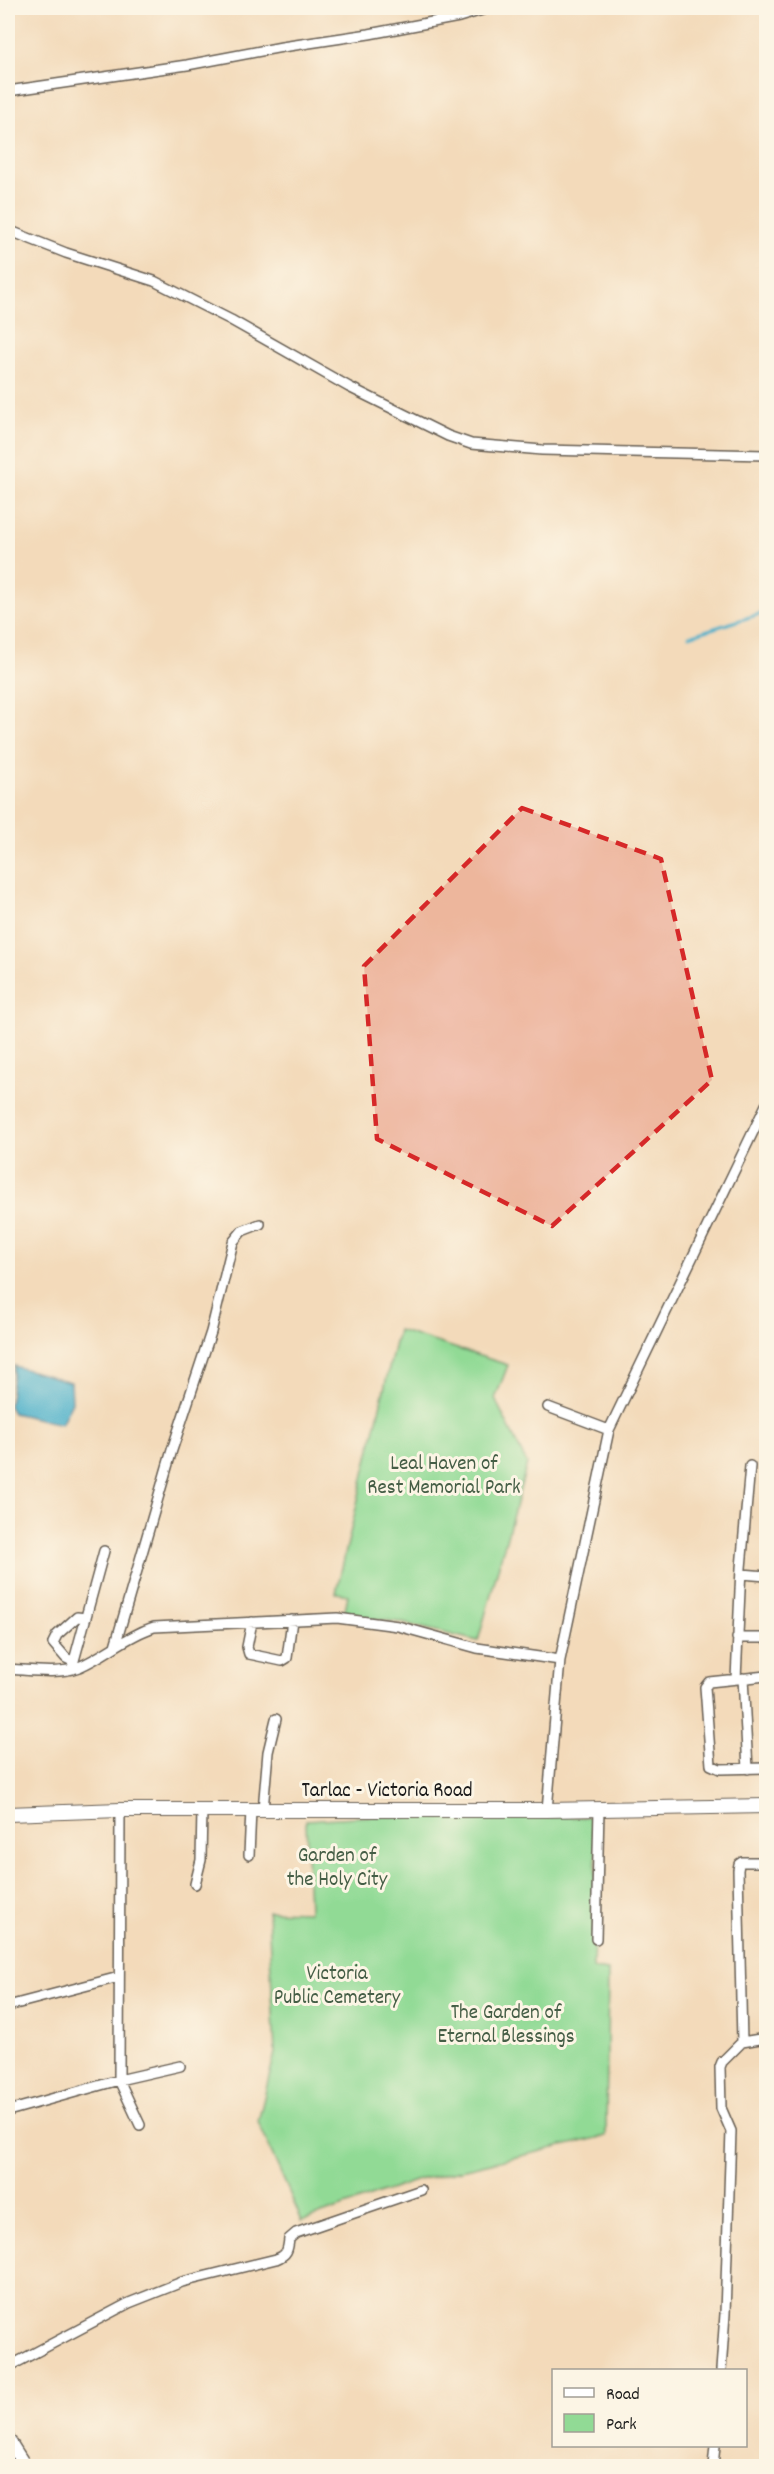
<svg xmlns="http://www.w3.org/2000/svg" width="774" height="2474" font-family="Dekko,sans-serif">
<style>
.green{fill:#91da95;stroke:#567b58;stroke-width:1.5}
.water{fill:#4bb0ca;stroke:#346673;stroke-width:1.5}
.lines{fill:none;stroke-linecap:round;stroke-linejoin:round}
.stream{stroke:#4bb0ca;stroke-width:3}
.minor-casing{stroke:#675e53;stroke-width:12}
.secondary-casing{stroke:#675e53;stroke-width:15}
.primary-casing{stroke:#675e53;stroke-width:16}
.minor{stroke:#fff;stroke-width:9}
.secondary{stroke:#fff;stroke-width:12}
.primary{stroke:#fff;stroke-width:14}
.marked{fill:#d62828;fill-opacity:0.2;stroke:#d62828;stroke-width:4.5;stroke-dasharray:12 8;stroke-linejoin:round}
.labels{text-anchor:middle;stroke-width:6;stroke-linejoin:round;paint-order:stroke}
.park-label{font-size:21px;fill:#455e46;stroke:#fcf5e5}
.street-label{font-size:21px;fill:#1c1c1c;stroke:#fcf5e5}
</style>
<rect width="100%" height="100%" fill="#fcf5e5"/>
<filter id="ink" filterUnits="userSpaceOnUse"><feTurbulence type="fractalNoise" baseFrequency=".0167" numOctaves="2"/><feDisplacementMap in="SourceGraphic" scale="12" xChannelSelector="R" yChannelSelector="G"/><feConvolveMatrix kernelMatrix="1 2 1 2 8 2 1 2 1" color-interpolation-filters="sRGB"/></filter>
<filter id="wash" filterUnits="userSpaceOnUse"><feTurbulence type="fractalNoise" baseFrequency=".008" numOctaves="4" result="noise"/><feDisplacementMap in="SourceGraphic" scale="24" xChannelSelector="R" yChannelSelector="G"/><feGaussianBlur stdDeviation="1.35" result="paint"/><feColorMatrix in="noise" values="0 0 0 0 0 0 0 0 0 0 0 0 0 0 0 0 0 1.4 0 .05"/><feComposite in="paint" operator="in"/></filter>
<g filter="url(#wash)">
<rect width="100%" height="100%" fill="#f3daba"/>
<path class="green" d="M398,1330l110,35 -13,34 32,65 -49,177 -80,-19 -54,-7 4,-20 -12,-2z
M372,1816l225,1 -4,152 15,2 -2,165 -188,44 -116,41 -44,-99 17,-69 -7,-142 41,1 -3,-92z"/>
<path class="water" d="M14,1366l57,16 1,20 -11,22 -48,-11 -4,-7z"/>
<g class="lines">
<path class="stream" d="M689,636l77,-24"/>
</g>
</g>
<g filter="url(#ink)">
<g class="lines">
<defs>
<path id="minor" d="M8,91l179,-26 95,-18 87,-13 90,-17 30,-9
M8,230l58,23 88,28 77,39 118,67 99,49 23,8 71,6 224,5
M548,1407l61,23
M742,1574l24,2
M252,1622l-5,25 2,7 33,7 5,-3 5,-38
M737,1638h29
M115,1646l57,-196 39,-118 22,-90 9,-11 18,-7
M74,1662l-8,-4 -13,-15 4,-8 20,-18 9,1
M72,1668l32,-117
M8,1669c21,1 50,6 71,-2 26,-11 47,-31 75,-40l183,-9 61,8 79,22 83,12
M766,1676l-57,6 -4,5 6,78 9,4 46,-1
M743,1678l5,91
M736,1679l5,-111 9,-102
M120,1810l-1,270 21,45
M263,1810l5,-58 8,-33
M547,1810l13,-150 49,-230 157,-325
M249,1855l2,-45
M195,1884l6,-24 1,-50
M596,1939l3,-130
M8,2006l111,-29
M742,2042l-4,-172 1,-6 3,-2h24
M8,2111l111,-31 61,-14
M8,2367l121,-64 53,-21 94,-23c11,-4 12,-9 13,-20l7,-6 125,-43
M721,2370l4,-56 6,-183 -10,-23 -1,-41 2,-5 20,-20 24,-4
M713,2466l2,-20"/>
<path id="secondary" d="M8,2439l17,27"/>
<path id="primary" d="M8,1814l112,-4h427l219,-4"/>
</defs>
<use href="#minor" class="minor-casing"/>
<use href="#secondary" class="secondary-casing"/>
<use href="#primary" class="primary-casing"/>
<use href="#minor" class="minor"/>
<use href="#secondary" class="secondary"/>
<use href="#primary" class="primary"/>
</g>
</g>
<path class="marked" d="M522,808l139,51 51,221 -160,146 -175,-87 -13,-173z"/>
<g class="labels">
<g class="park-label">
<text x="444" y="1469">Leal Haven of<tspan x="444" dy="24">Rest Memorial Park</tspan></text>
<text x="337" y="1861">Garden of<tspan x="337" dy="24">the Holy City</tspan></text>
<text x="337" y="1979">Victoria<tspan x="337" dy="24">Public Cemetery</tspan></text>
<text x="506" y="2018">The Garden of<tspan x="506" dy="24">Eternal Blessings</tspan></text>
</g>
<g class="street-label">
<text x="387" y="1796">Tarlac - Victoria Road</text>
</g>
</g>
<rect width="774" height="2474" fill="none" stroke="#fcf5e5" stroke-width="30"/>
<rect x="552" y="2369" width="195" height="78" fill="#fcf5e5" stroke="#a29e95" stroke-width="1.5"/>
<rect x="564" y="2388" width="30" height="9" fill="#ffffff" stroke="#a29e95" stroke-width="1.5"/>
<text x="606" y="2399" font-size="18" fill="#1c1c1c">Road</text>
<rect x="564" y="2414" width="30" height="18" fill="#91da95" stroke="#a29e95" stroke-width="1.5"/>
<text x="606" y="2429" font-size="18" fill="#1c1c1c">Park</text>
</svg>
